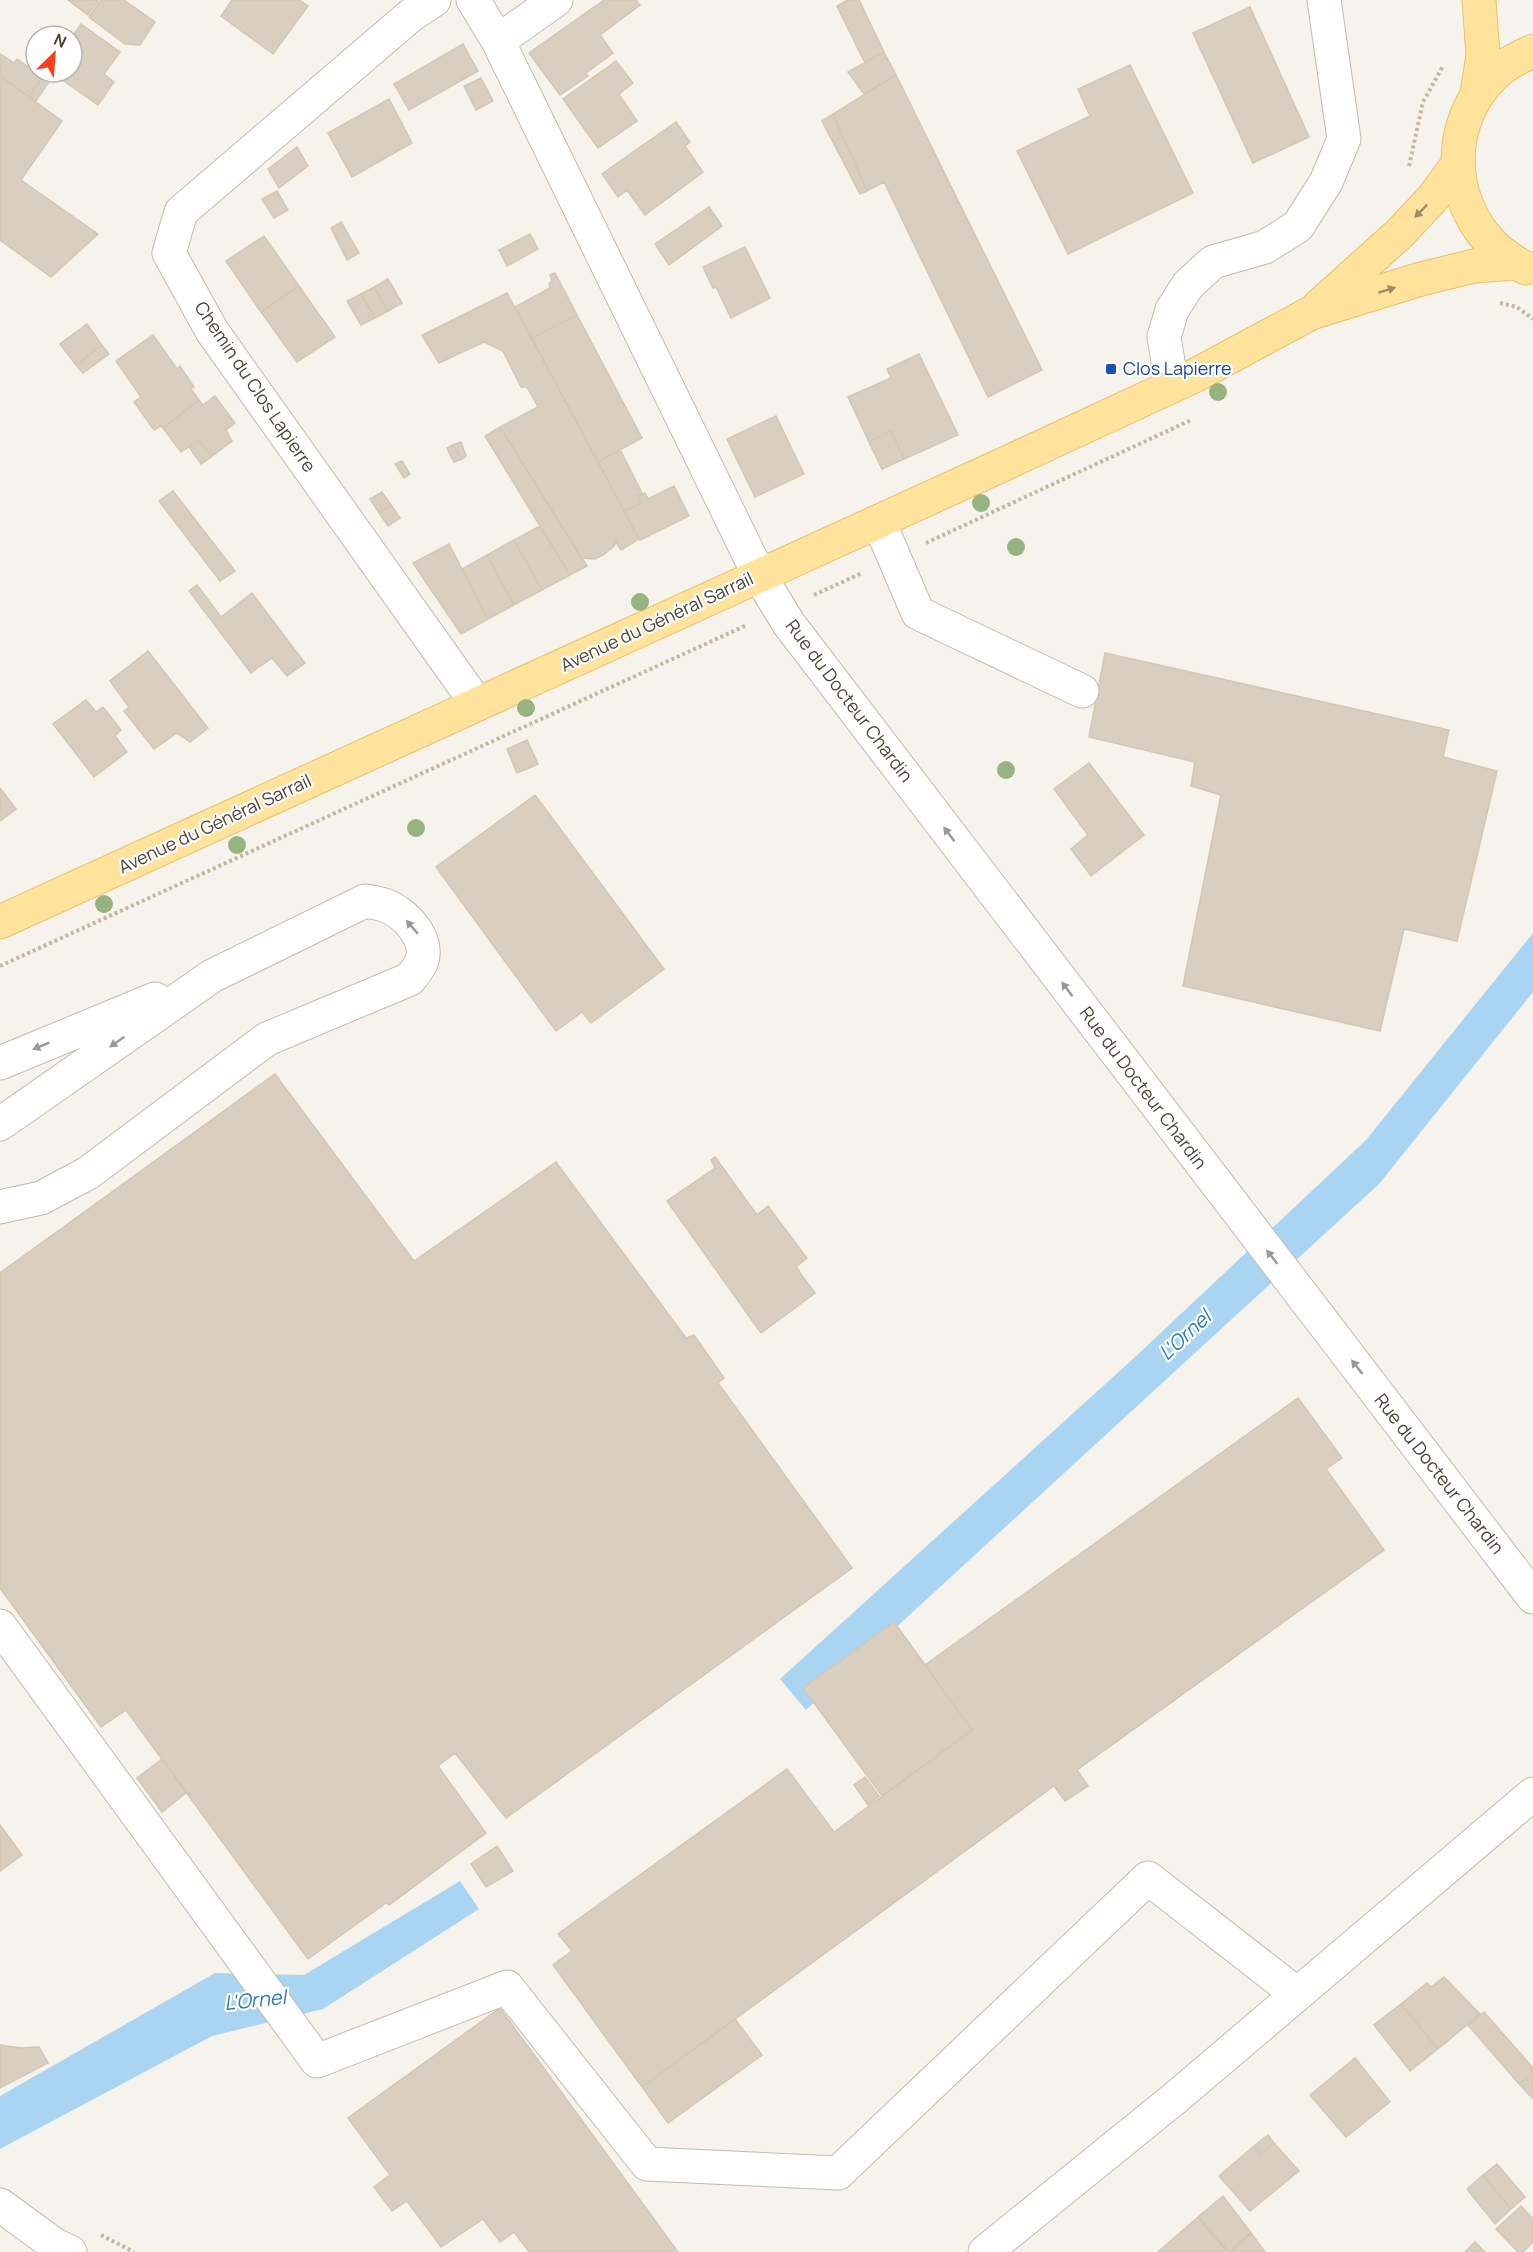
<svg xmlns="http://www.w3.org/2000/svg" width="1533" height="2252" font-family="Manrope,sans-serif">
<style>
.water{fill:#a9d4f2}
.building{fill:#d8cfc1;stroke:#d3c7b4;stroke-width:1.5}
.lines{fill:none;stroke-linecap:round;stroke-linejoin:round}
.minor-casing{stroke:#c2bbae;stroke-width:35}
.major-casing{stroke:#e6c16a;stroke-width:35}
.path{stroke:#c4b79f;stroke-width:4;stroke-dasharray:3 3;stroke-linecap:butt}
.minor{stroke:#fff;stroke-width:33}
.major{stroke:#ffe39c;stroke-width:33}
.tree{fill:#97b381}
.oneway{fill:#9c8c66}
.oneway2{fill:#9c9892}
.transit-dot{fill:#1a4fb4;stroke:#fff;stroke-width:2}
.labels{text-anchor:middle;stroke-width:4.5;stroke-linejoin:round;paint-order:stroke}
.transit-label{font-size:18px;fill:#164399;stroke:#fff;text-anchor:start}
.street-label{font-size:18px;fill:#4b4439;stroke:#fff}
.water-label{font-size:20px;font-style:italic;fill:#2e7ab2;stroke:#fff}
</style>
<rect width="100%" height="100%" fill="#f6f3ec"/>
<path class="water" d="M1533,933v59l-154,192 -573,526 -26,-31 354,-321 232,-218z
M460,1881l19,28 -156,100 -111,27 -212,113v-53l215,-123 89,2z"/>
<path class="building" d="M68,0h30v1l-10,14z
M101,0h23l31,22 -15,23 -15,-1 -36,-27z
M232,0h67l9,6 -35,48 -52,-38z
M604,0h32l4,5 -40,30 13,18 -27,20 2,3 -28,19 -31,-42z
M848,0h11l25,52 -19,11 -28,-57z
M1250,7l59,130 -56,26 -60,-130z
M81,24l39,28 -16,22 10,8 -16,23 -47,-33h21v-35z
M463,44l15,27 -69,39 -15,-26z
M884,52l12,23 -32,19 -16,-22z
M0,54l14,9 3,-4 26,18 -14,19 -29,-20z
M616,61l17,22 -14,11 18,27 -39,27 -35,-49z
M1130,65l63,128 -125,61 -51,-103 73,-35 -12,-27z
M896,75l146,295 -54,27 -104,-215 -17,9 -34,-77z
M0,76l62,45 -41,59 77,54 -47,43 -51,-37z
M43,77l6,5 -14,20 -6,-6z
M481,78l12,23 -17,9 -12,-24z
M389,99l23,44 -60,34 -24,-44z
M833,114l34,77 -7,3 -38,-73z
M676,122l14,20 -5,4 18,26 -58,43 -18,-25 -9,7 -16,-23z
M297,147l11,19 -29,22 -11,-19z
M277,191l11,19 -14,8 -12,-19z
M709,207l13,19 -53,39 -14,-21z
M341,222l18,31 -12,7 -16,-32z
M530,234l8,15 -31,17 -8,-16z
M264,236l35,50 -38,26 -35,-51z
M745,247l25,51 -39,20 -15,-31 -3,1 -10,-21z
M555,273l22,42 -45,23 -17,-31 35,-19 -1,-4 3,-3 -2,-6z
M388,279l14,24 -14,8 -14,-24z
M299,286l36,51 -38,25 -36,-50z
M374,287l14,24 -13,7 -14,-24z
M507,293l132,246 -18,11 -5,-8 -2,4 -11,9 -8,4 -14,-1 -81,-131 38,-20 -11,-20h-6l-18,-36 -19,-9 -45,21 -17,-28z
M361,294l14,24 -14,7 -14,-24z
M577,315l65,123 -44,24 -66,-124z
M87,324l15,21 -26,20 -16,-21z
M153,335l24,34 3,-3 14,21 -3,2 8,11 -36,28 -2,-2 -7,4 -20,-28 7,-5 -25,-36z
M102,345l7,9 -26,19 -7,-8z
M919,354l39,81 -54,24 -13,-28 -22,11 -21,-45 43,-19 -4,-9z
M215,396l20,27 -9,7 6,11 -21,16 -12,-17 -18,12 -18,-24 36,-28 4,5z
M776,416l28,58 -49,23 -28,-58z
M500,427l87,139 -17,9 -85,-139z
M891,431l13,28 -22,10 -13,-27z
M199,440l12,17 -10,7 -12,-17z
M461,442l5,14 -4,3 -9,-14z
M453,445l9,14 -8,3 -7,-14z
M620,449l23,46 -5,1 3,7 -17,8 -26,-49z
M402,461l8,13 -6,4 -9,-14z
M674,486l15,30 -49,24 -16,-29 17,-8 -3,-7 7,-3 3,6z
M173,491l62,80 -15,10 -61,-80z
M382,492l9,13 -12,8 -9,-14z
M391,505l9,13 -12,8 -9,-13z
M540,526l30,49 -28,15 -28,-50z
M514,540l28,50 -28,15 -27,-50z
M449,544l39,75 -27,15 -48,-71z
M487,555l27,50 -26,14 -26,-50z
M197,585l24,32 31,-24 53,70 -18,13 -15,-18 -21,15 -62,-82z
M148,651l60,77 -18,14 -13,-9 -23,16 -30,-38 5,-4 -19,-26z
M1105,653l344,77 -6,27 54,14 -40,170 -53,-12 -24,102 -197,-45 38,-191 -30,-9 4,-24 -106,-25z
M86,700l10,12 7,-5 18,23 -6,6 12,16 -33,25 -41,-53z
M527,740l11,24 -21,9 -10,-24z
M1089,763l55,72 -53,41 -20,-27 17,-14 -34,-46z
M0,788l16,21 -16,12z
M535,795l129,174 -73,54 -9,-11 -26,19 -120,-164z
M275,1074l139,187 142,-99 130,176 8,-3 30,43 -6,5 134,185 -346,250 -51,-65 -17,13 48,67 -97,72 -3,-2 -78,56 -182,-249 -25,17 -101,-139v-315z
M715,1157l42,58 11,-9 39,52 -11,9 19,26 -54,40 -94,-132 48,-33 -4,-8z
M1298,1398l44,60 -16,11 58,81 -307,220 11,16 -23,15 -11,-15 -412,301 -89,-122 19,-14 -14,-17 229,-165 47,63 138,-102 -47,-65z
M894,1622l78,108 -90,66 -79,-108z
M162,1759l25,33 -25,20 -25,-34z
M865,1777l14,19 -11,9 -14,-20z
M0,1825l22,30 -22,16z
M497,1846l16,25 -27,16 -15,-23z
M1444,1977l36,37 -42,35 -37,-45 26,-21 4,4z
M1401,2004l37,45 -28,22 -36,-46z
M500,2008l178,244h-149l-15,-20 -14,10 -17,-23 -42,28 -34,-46 -15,10 -18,-24 16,-12 -42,-57z
M1484,2012l49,56v4l-14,12 -51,-59z
M735,2019l27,36 -94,68 -26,-36z
M0,2045l21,3 18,-1 9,16 -48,25z
M1355,2058l35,44 -44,35 -36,-42z
M1533,2072v27l-14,-15z
M1268,2135l6,8 -14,12 -6,-9z
M1274,2143l25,28 -49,40 -31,-35 35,-30 6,9z
M1497,2164l28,33 -14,12 -28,-34z
M1483,2175l28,34 -16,15 -28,-35z
M1223,2196l28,37 -22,19 -31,-35z
M1521,2206l12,13v23l-10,10h-5l-22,-23z
M1198,2217l29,35h-69z
M1251,2233l14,19h-36z
M1475,2242l10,10h-20z"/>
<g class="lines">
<defs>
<path id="minor" d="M434,0l-24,16 -229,196 -12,41 43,78 265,373
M473,0l25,41 261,534 30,49 744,973
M498,41l58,-41
M1172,386l-8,-49 8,-27 16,-25 25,-23 52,-15 33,-21 28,-44 18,-43 -20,-139
M879,522l39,91 164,78
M0,1063l155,-64
M0,1124l212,-148 153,-75c6,1 13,2 19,4 21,7 47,35 37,58 -3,6 -7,11 -11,16l-143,60 -179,134 -47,25 -41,9
M0,1626l317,435 190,-74 140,177 191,9 310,-295 149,116
M0,2205l55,40 15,7
M985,2252l189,-153 359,-305"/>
<path id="major" d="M1477,94l6,-39 -4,-55
M1526,268c-75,-35 -91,-136 -32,-193 11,-11 25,-18 39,-24
M1319,306l80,-72 33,-35 25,-34
M0,922l1000,-456 194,-90 117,-63 110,-34 53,-13 40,-3"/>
</defs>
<use href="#minor" class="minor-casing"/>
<use href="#major" class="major-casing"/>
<path class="path" d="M1409,166l14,-64 20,-36
M1500,303l17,4 16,12
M926,543l265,-123
M814,595l48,-22
M0,966l747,-341
M101,2235l33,17"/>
<use href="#minor" class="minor"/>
<use href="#major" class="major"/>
</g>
<g class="tree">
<circle cx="1218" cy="392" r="9"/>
<circle cx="981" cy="503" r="9"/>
<circle cx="1016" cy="547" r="9"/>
<circle cx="640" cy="602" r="9"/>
<circle cx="526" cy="708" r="9"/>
<circle cx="1006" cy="770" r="9"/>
<circle cx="416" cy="828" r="9"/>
<circle cx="237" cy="845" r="9"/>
<circle cx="104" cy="904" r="9"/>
</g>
<defs><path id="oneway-solid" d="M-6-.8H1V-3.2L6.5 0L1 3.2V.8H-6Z" transform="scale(1.5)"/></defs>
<g class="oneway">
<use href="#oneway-solid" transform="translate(1421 211) rotate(134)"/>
<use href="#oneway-solid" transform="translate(1387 290) rotate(-17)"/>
</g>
<g class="oneway2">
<use href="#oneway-solid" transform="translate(949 834) rotate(-127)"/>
<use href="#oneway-solid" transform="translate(412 927) rotate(-131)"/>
<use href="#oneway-solid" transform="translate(1067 989) rotate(-127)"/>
<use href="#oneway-solid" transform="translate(117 1042) rotate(145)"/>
<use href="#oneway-solid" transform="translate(41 1046) rotate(158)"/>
<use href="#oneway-solid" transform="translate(1272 1257) rotate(-128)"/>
<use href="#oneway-solid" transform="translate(1357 1367) rotate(-128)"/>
</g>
<rect class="transit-dot" x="1105" y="363" width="12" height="12" rx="3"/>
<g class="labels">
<g class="transit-label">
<text x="1123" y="375">Clos Lapierre</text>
</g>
<g class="street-label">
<text transform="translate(255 387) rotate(56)" y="6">Chemin du Clos Lapierre</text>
<text transform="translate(657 622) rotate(-25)" y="6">Avenue du Général Sarrail</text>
<text transform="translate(849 701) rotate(53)" y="6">Rue du Docteur Chardin</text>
<text transform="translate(215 824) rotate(-25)" y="6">Avenue du Général Sarrail</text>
<text transform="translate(1143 1088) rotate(53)" y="6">Rue du Docteur Chardin</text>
<text transform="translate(1439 1474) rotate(52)" y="6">Rue du Docteur Chardin</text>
</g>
<g class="water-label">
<text transform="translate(1185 1335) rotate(-43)" y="7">L'Ornel</text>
<text transform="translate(255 2000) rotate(-6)" y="7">L'Ornel</text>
</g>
</g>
<g transform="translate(54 54) rotate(25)"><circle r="28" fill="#ffffff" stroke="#b7b4b0" stroke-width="1.5"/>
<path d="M0-4.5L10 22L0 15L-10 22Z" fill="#fc3f1d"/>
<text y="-9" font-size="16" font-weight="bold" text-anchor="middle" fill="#4b4439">N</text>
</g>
</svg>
